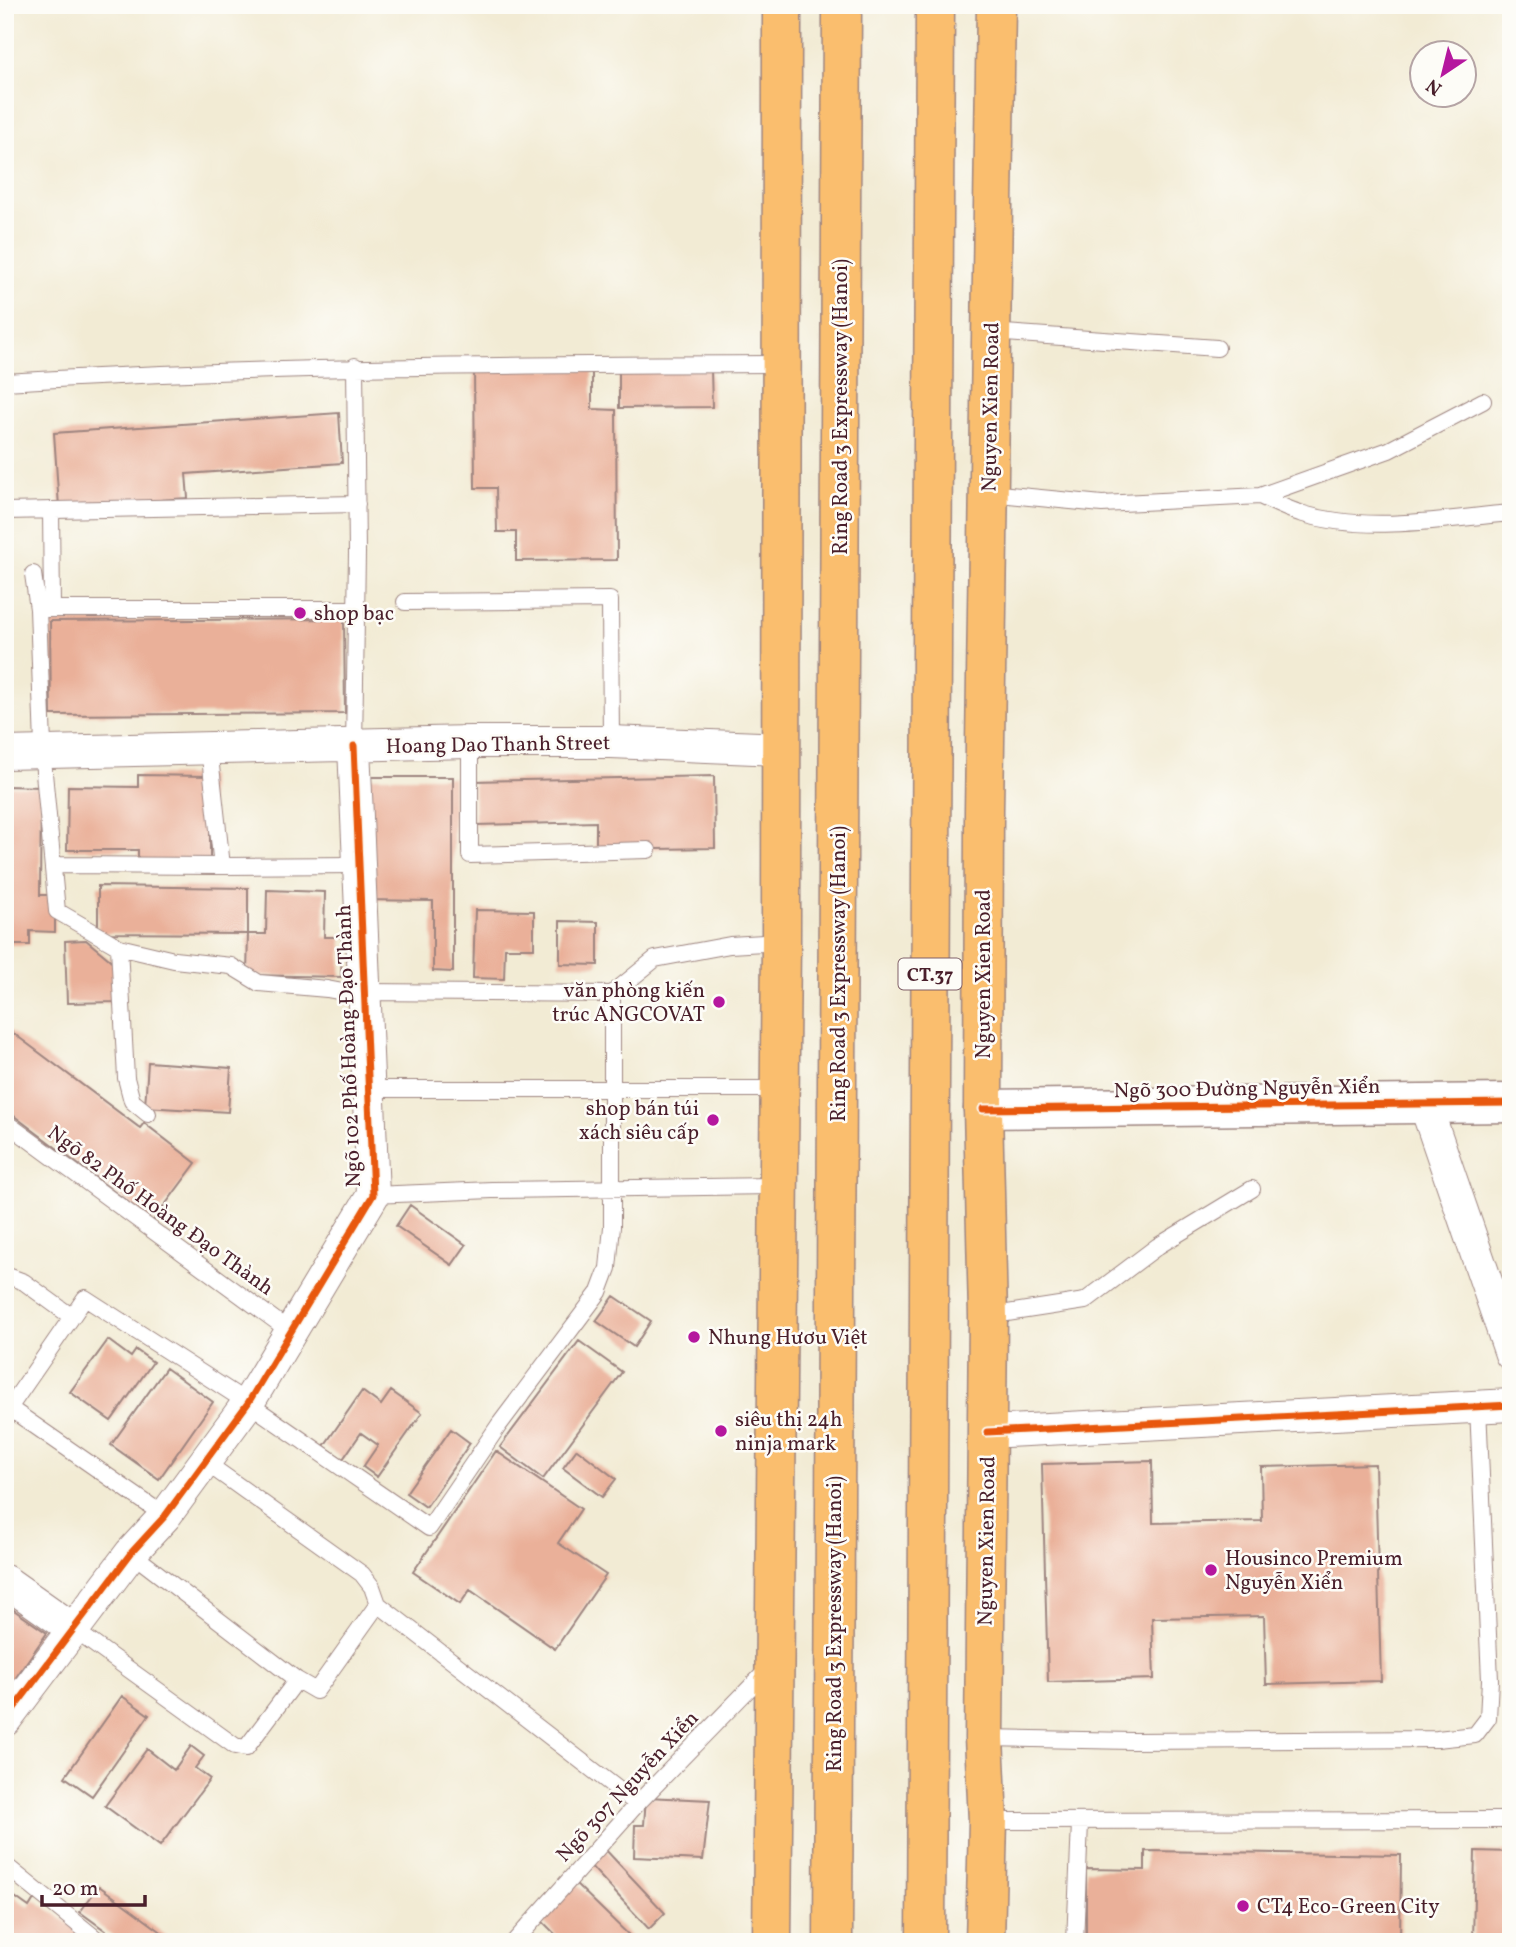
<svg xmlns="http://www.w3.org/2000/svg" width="1516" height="1947" font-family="Vollkorn,serif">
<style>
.building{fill:#eab099}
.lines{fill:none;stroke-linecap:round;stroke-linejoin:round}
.service-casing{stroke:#9e8580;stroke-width:18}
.minor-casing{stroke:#9e8580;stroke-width:34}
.tertiary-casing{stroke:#9e8580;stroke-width:41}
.primary-casing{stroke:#9e8580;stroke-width:41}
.motorway-casing{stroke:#9e8580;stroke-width:41}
.service{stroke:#fff;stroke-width:16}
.minor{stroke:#fff;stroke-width:32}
.tertiary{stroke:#fff;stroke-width:38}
.primary{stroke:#fabe6e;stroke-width:38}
.motorway{stroke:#fabe6e;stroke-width:38}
.cycleway-casing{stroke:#fdfcf7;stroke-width:11}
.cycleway{stroke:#e8590c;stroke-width:7}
.poi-dot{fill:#b5179e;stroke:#fdfcf7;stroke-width:2.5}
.labels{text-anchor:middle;stroke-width:5;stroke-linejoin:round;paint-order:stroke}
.shield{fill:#fdfcf7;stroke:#806168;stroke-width:2}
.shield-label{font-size:19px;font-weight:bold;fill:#4a1f2b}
.street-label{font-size:21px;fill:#4a1f2b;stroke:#fdfcf7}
.poi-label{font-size:21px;fill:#4a1f2b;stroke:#fdfcf7;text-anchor:start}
</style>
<rect width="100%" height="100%" fill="#fdfcf7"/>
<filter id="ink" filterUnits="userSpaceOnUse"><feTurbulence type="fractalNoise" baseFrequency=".0143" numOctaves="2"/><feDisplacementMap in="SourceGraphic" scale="14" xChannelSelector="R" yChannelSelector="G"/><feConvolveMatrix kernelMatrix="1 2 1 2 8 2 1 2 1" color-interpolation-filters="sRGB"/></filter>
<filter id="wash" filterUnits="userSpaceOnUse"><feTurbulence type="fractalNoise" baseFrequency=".00686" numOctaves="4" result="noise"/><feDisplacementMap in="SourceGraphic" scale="28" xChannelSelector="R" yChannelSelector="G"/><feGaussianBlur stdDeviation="1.57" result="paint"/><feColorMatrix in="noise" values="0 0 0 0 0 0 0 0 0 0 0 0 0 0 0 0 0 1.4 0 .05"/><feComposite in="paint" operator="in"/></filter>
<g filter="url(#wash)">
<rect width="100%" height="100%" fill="#f2ebd4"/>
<g id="blocks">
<path class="building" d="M474,368l118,2v39l24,1 1,150 -101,1v-29h-19l-1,-44h-21z
M711,369l1,38 -93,1v-38z
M339,413l3,50 -156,11 2,24 -129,9 -5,-74z
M344,619l1,94 -294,2 -1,-94z
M138,775l72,1v86l-72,-1v-11h-71l1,-64 70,1z
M714,776l1,72 -119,2v-28l-121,3 -1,-44z
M364,777h89v195l-20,-1v-70l-69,-1z
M5,786l36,1 -1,108h15v37l-25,-1v14h-25z
M98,886l150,2v46l-150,-1z
M267,890l58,2 -1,45h18l-1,40 -94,-2 1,-41h18z
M475,910l59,1v37h-29l-1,31 -31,-1z
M560,921l38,1v43l-38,-1z
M86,940l29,24 1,38 -49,1 -2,-62z
M5,1027l135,101 4,-5 52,40 -43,58 -148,-112z
M148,1062l83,6 -3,44 -83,-5z
M410,1205l56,40 -14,20 -56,-39z
M614,1296l37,25 -17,26 -38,-26z
M108,1340l23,17 5,-7 17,12 -42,59 -41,-29z
M579,1341l43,31 -79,107 -43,-32z
M166,1368l47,34 -54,77 -48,-34z
M362,1391l19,14 10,-14 31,22 -45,64 -14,-10 15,-22 -17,-12 -18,26 -19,-13z
M451,1429l19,14 -44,64 -20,-14z
M577,1449l39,30 -14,18 -39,-29z
M496,1451l85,58 -23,34 48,32 -51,74 -85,-59 -10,14 -47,-32z
M1152,1461l1,62 109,-2 -1,-54 114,-3 6,217 -115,3 -2,-68 -112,2 2,61 -106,3 -6,-218z
M5,1604l42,29 -42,60z
M122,1696l27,19 -57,81 -27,-19z
M191,1746l13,10 -9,12 15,11 -50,67 -55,-40 42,-57 27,21z
M646,1797l64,3 -7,60 -69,-3 1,-32h9z
M603,1847l62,66 -16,16 -62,-67z
M1145,1851l256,4 -1,87h-314v-73l59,1z
M1475,1851l36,1v90h-38z
M572,1880l64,62h-73l-26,-26z
M99,1886l30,22 46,34h-54l-41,-30z
M5,1890l24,17 5,-8 60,43h-89z"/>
</g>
</g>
<g filter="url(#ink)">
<use href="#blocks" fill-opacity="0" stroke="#9e8580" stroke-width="2"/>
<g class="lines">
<defs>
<path id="service" d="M991,332l226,16
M5,382c259,-16 517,-17 777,-18
M989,493l113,11 158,-8 129,-46 94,-49
M1260,496c13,6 26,13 40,17 67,21 142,6 211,0
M51,510l1,98
M5,511l352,-7
M33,574l5,35 6,164 13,138 62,36 55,13 57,6 28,17 68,6 37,7
M405,602l205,-2 1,142
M38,609h318
M470,742v113l178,-5
M354,746l3,-193 -2,-187
M53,865l169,1 -13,-118
M222,866l136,-1
M119,947l7,131 6,23 16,13
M364,992l248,2 43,-35 75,-14 51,-3
M369,1089h411
M5,1122l286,210
M373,1195l119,-5 287,-4
M5,1275l19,7 48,35
M988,1316l97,-15 73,-55 94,-57
M5,1405l160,111
M5,1414l80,-116 163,105 181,125 70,-103 100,-133 9,-24 4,-41v-233
M205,1462l157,112 10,13 6,17 259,200
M131,1553l166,127 19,11 62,-87
M73,1629l162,117 11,2 51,-68
M984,1738l148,3 305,-2 38,-4 13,-17 2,-38 -12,-273
M988,1821l523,-1
M5,1865l95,77
M514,1942l123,-138 133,-137
M1075,1942l5,-119"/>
<path id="minor" d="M5,753l465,-11h141l170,7
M1425,1104l86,250
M987,1432l524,-27
M5,1581l68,48
M5,1720l126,-167 34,-37 83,-113 125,-208 -19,-449"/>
<path id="tertiary" d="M983,1109l528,-6"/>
<path id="primary" d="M772,1942l9,-1000 1,-937
M985,1942l3,-121 -4,-83 4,-422 -5,-207 1,-298 12,-806"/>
<path id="motorway" d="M833,1942l9,-1937
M926,1942l9,-1937"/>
</defs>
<use href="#service" class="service-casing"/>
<use href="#minor" class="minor-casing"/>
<use href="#tertiary" class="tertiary-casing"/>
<use href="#primary" class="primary-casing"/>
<use href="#motorway" class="motorway-casing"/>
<use href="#service" class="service"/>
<use href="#minor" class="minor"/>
<use href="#tertiary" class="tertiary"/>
<use href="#primary" class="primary"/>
<use href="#motorway" class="motorway"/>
<defs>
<path id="cycleway" d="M983,1109l528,-6
M987,1432l524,-27
M5,1720l126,-167 34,-37 83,-113 125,-208 -19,-449"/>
</defs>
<use href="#cycleway" class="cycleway-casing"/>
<use href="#cycleway" class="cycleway"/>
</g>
</g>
<g class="poi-dot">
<circle cx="300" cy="613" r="7"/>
<circle cx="719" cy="1002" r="7"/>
<circle cx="713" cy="1120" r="7"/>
<circle cx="694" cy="1337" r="7"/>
<circle cx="721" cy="1431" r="7"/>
<circle cx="1211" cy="1570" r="7"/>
<circle cx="1243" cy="1906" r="7"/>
</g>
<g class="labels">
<rect class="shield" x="898.5" y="958.5" width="63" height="31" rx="5"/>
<g class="shield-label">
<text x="930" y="981">CT.37</text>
</g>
<g class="street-label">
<text transform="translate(840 407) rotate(-90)" y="7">Ring Road 3 Expressway (Hanoi)</text>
<text transform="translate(990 407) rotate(-89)" y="7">Nguyen Xien Road</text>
<text transform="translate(498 744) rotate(-1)" y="7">Hoang Dao Thanh Street</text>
<text transform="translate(838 974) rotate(-90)" y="7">Ring Road 3 Expressway (Hanoi)</text>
<text transform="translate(983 974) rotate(-90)" y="7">Nguyen Xien Road</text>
<text transform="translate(348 1046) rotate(-92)" y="7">Ngõ 102 Phố Hoàng Đạo Thành</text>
<text transform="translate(1247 1088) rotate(-1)" y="7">Ngõ 300 Đường Nguyễn Xiển</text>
<text transform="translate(161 1210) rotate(36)" y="7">Ngõ 82 Phố Hoàng Đạo Thành</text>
<text transform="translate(986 1541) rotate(-89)" y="7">Nguyen Xien Road</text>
<text transform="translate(834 1624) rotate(-90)" y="7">Ring Road 3 Expressway (Hanoi)</text>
<text transform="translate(627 1786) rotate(-47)" y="7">Ngõ 307 Nguyễn Xiển</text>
</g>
<g class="poi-label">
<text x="314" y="620">shop bạc</text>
<text x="705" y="997" text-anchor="end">văn phòng kiến<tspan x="705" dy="24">trúc ANGCOVAT</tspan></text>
<text x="699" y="1115" text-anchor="end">shop bán túi<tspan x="699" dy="24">xách siêu cấp</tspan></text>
<text x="708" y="1344">Nhung Hươu Việt</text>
<text x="735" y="1426">siêu thị 24h<tspan x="735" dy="24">ninja mark</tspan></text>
<text x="1225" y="1565">Housinco Premium<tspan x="1225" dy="24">Nguyễn Xiển</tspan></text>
<text x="1257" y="1913">CT4 Eco-Green City</text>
</g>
</g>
<rect width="1516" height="1947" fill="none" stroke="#fdfcf7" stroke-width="28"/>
<g transform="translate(1443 74) rotate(215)"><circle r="33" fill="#fdfcf7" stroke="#b5a4a5" stroke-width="2"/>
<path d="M0-5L12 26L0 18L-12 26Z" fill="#b5179e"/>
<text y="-10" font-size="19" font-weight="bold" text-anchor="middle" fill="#4a1f2b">N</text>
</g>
<path d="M42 1895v10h103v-10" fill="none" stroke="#4a1f2b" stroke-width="3.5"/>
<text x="52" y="1895" font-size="21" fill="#4a1f2b" stroke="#fdfcf7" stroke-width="5" paint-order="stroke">20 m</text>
</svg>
